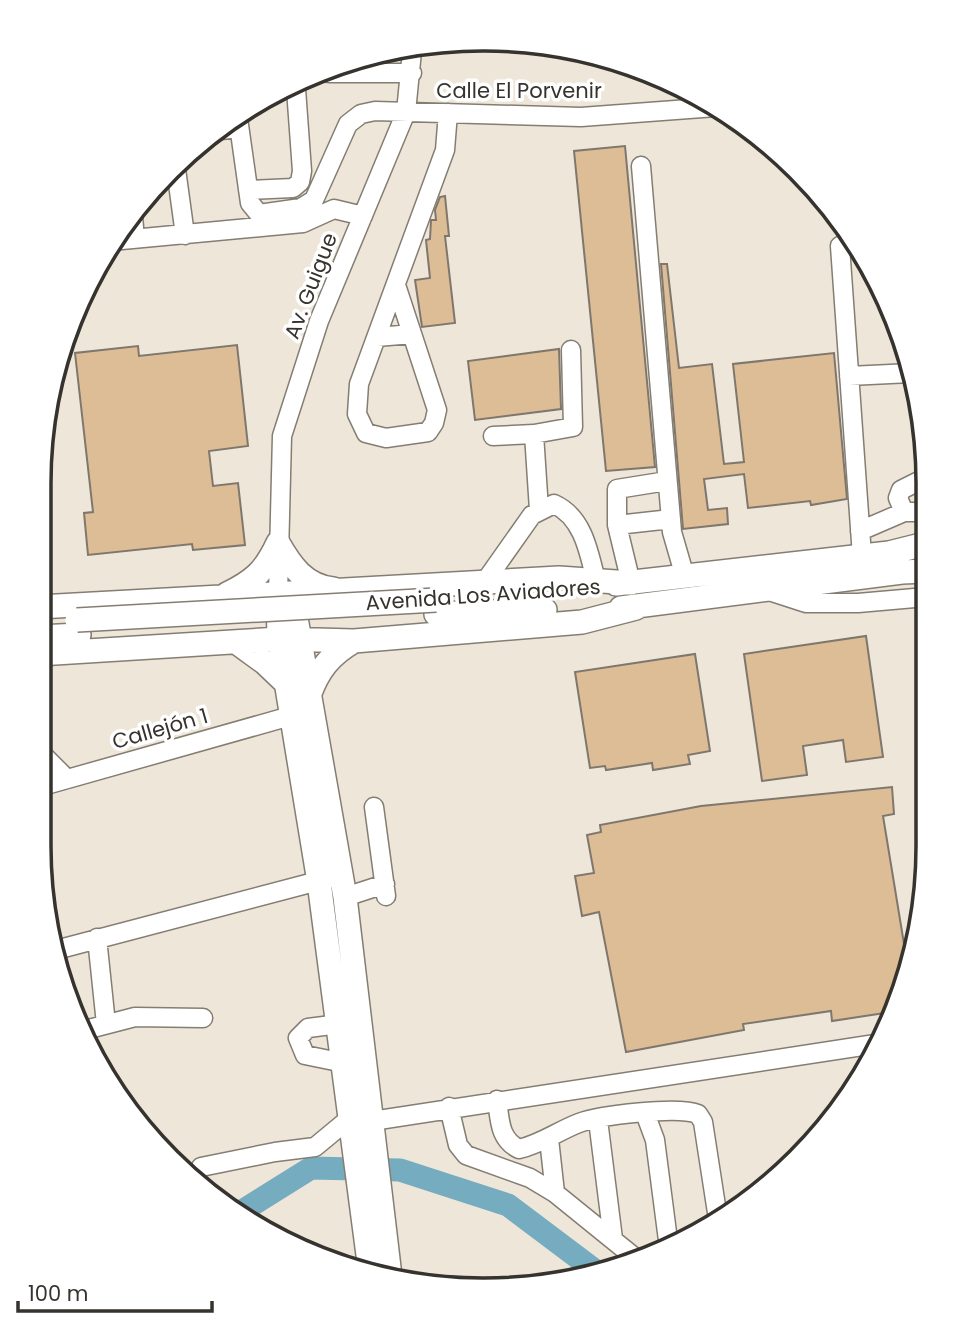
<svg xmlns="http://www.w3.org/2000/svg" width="967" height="1329" font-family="Poppins,sans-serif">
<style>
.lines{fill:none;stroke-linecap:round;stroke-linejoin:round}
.river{stroke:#76acbf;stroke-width:23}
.building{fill:#dcbd96;stroke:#7f776d;stroke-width:2}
.minor-casing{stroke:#847d72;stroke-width:21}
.major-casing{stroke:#847d72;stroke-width:26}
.minor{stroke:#fff;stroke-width:18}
.major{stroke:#fff;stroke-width:23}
.major-bridge-casing{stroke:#847d72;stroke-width:26;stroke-linecap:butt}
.major-bridge{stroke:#fff;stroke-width:23}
.labels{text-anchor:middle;stroke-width:7;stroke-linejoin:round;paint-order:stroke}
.street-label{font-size:21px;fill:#36332e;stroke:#fff}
.rim{fill:none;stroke:#36332e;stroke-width:3.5}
</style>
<rect width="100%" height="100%" fill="#eee6d9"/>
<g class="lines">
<path class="river" d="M239,1213l72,-45 89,2 108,35 89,67"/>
</g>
<path class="building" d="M625,146l30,321 -49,4 -32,-320z
M445,196l4,40h-4l10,87 -33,4 -7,-47 15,-2 -4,-38 4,-1 1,-19h5l-1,-10 5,-13z
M661,264h6l12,104 33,-4 12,100 20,-2 -11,-98 101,-11 13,146 -36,6 -1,-4 -62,7 -4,-34 -40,5 4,31 19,-2 1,16 -45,5z
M237,345l11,101 -39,5 4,35 25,-3 7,62 -52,5 -1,-6 -104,11 -4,-42 9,-1 -18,-159 63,-7 1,10z
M559,349l2,60 -86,11 -7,-59z
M866,636l17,121 -37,5 -3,-22 -40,6 4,29 -45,6 -18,-127z
M695,654l15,97 -22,4 2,9 -37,6 -1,-7 -46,7 -1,-4 -15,2 -15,-96z
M892,787l2,27 -11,2 23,140 -15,56 -59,9 -1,-10 -88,13 1,6 -118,22 -27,-140 -17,4 -7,-40 19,-3 -7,-38 14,-3 -1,-7 101,-19z"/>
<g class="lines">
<defs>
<path id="minor" d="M329,73h83
M238,118l12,85 9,11 42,-6 13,-8 34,-76 13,-10 14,-3 206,6 135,-10
M212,131l27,-3
M641,166l31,366 13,45
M176,169l9,66
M248,190l45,-2 7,-6 2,-11 -6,-82
M133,216l2,23
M852,239l-12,7 22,310
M111,241l192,-18 31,-14 29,7
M396,285l41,125 -3,13 -6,9 -42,6 -20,-5 -9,-19 2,-30 86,-234 3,-37
M377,337l35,-3
M849,376l62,-3
M493,436l41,-2
M925,478l-24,12 -3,8 6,14h21
M667,481l-50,8v36l54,-6
M539,510l-5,-76 39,-7 -2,-77
M617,525l14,58
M860,531l44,-19
M484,583l48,-68 22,-11c29,13 35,48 42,77
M769,591l37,12h52l68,-6
M278,595l4,-159 37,-115 87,-209 6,-61
M39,751l28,28
M39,787l255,-72
M374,807l12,89
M345,897l40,-13
M97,938l9,86
M52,951l289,-76
M339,1024l-31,4 -10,10 7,17 39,8
M85,1030l50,-13 68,1
M497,1100c3,20 2,39 22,49 22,-5 39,-18 60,-26 21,-8 99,-17 119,-9l5,8 15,97
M449,1107l9,38 8,10 64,23 25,15 84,68
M645,1113l10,27 14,108
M598,1120l15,119
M372,1121l510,-78
M549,1139l6,54
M201,1167l74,-15 40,-5 35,-29"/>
<path id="major" d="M278,543c13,23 27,43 55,46
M616,584l273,-31 36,-9
M227,594c27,-13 38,-23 51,-51
M278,595l1,44 40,243 51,388
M292,595l53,302 45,379
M39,607l520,-29 72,5
M621,608l281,-36 24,-1
M436,614l109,-4
M39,637l40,-2
M236,642l29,21 23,22
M39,654l240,-15 75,2 228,-19 54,-14
M309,696c9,-26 21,-41 45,-55"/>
</defs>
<use href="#minor" class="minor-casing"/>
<use href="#major" class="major-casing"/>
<use href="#minor" class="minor"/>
<use href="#major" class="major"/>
<defs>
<path id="major-bridge" d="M77,620l359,-20"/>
</defs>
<use href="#major-bridge" class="major-bridge-casing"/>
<use href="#major-bridge" class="major-bridge"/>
</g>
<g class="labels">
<g class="street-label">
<text x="519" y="98">Calle El Porvenir</text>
<text transform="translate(311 286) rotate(-69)" y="7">Av. Guigue</text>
<text transform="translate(483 595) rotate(-4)" y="7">Avenida Los Aviadores</text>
<text transform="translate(160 729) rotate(-16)" y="7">Callejón 1</text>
</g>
</g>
<path d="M0 0H967V1329H0ZM483 51H484A432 432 0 0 1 916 483V846A432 432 0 0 1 484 1278H483A432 432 0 0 1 51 846V483A432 432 0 0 1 483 51Z" fill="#fff" fill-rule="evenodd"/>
<path class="rim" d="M483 51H484A432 432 0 0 1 916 483V846A432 432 0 0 1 484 1278H483A432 432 0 0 1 51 846V483A432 432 0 0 1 483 51Z"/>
<path d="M18 1301v10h194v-10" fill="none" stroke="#36332e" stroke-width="3.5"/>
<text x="28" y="1301" font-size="21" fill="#36332e" stroke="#ffffff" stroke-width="5" paint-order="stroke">100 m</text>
</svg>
